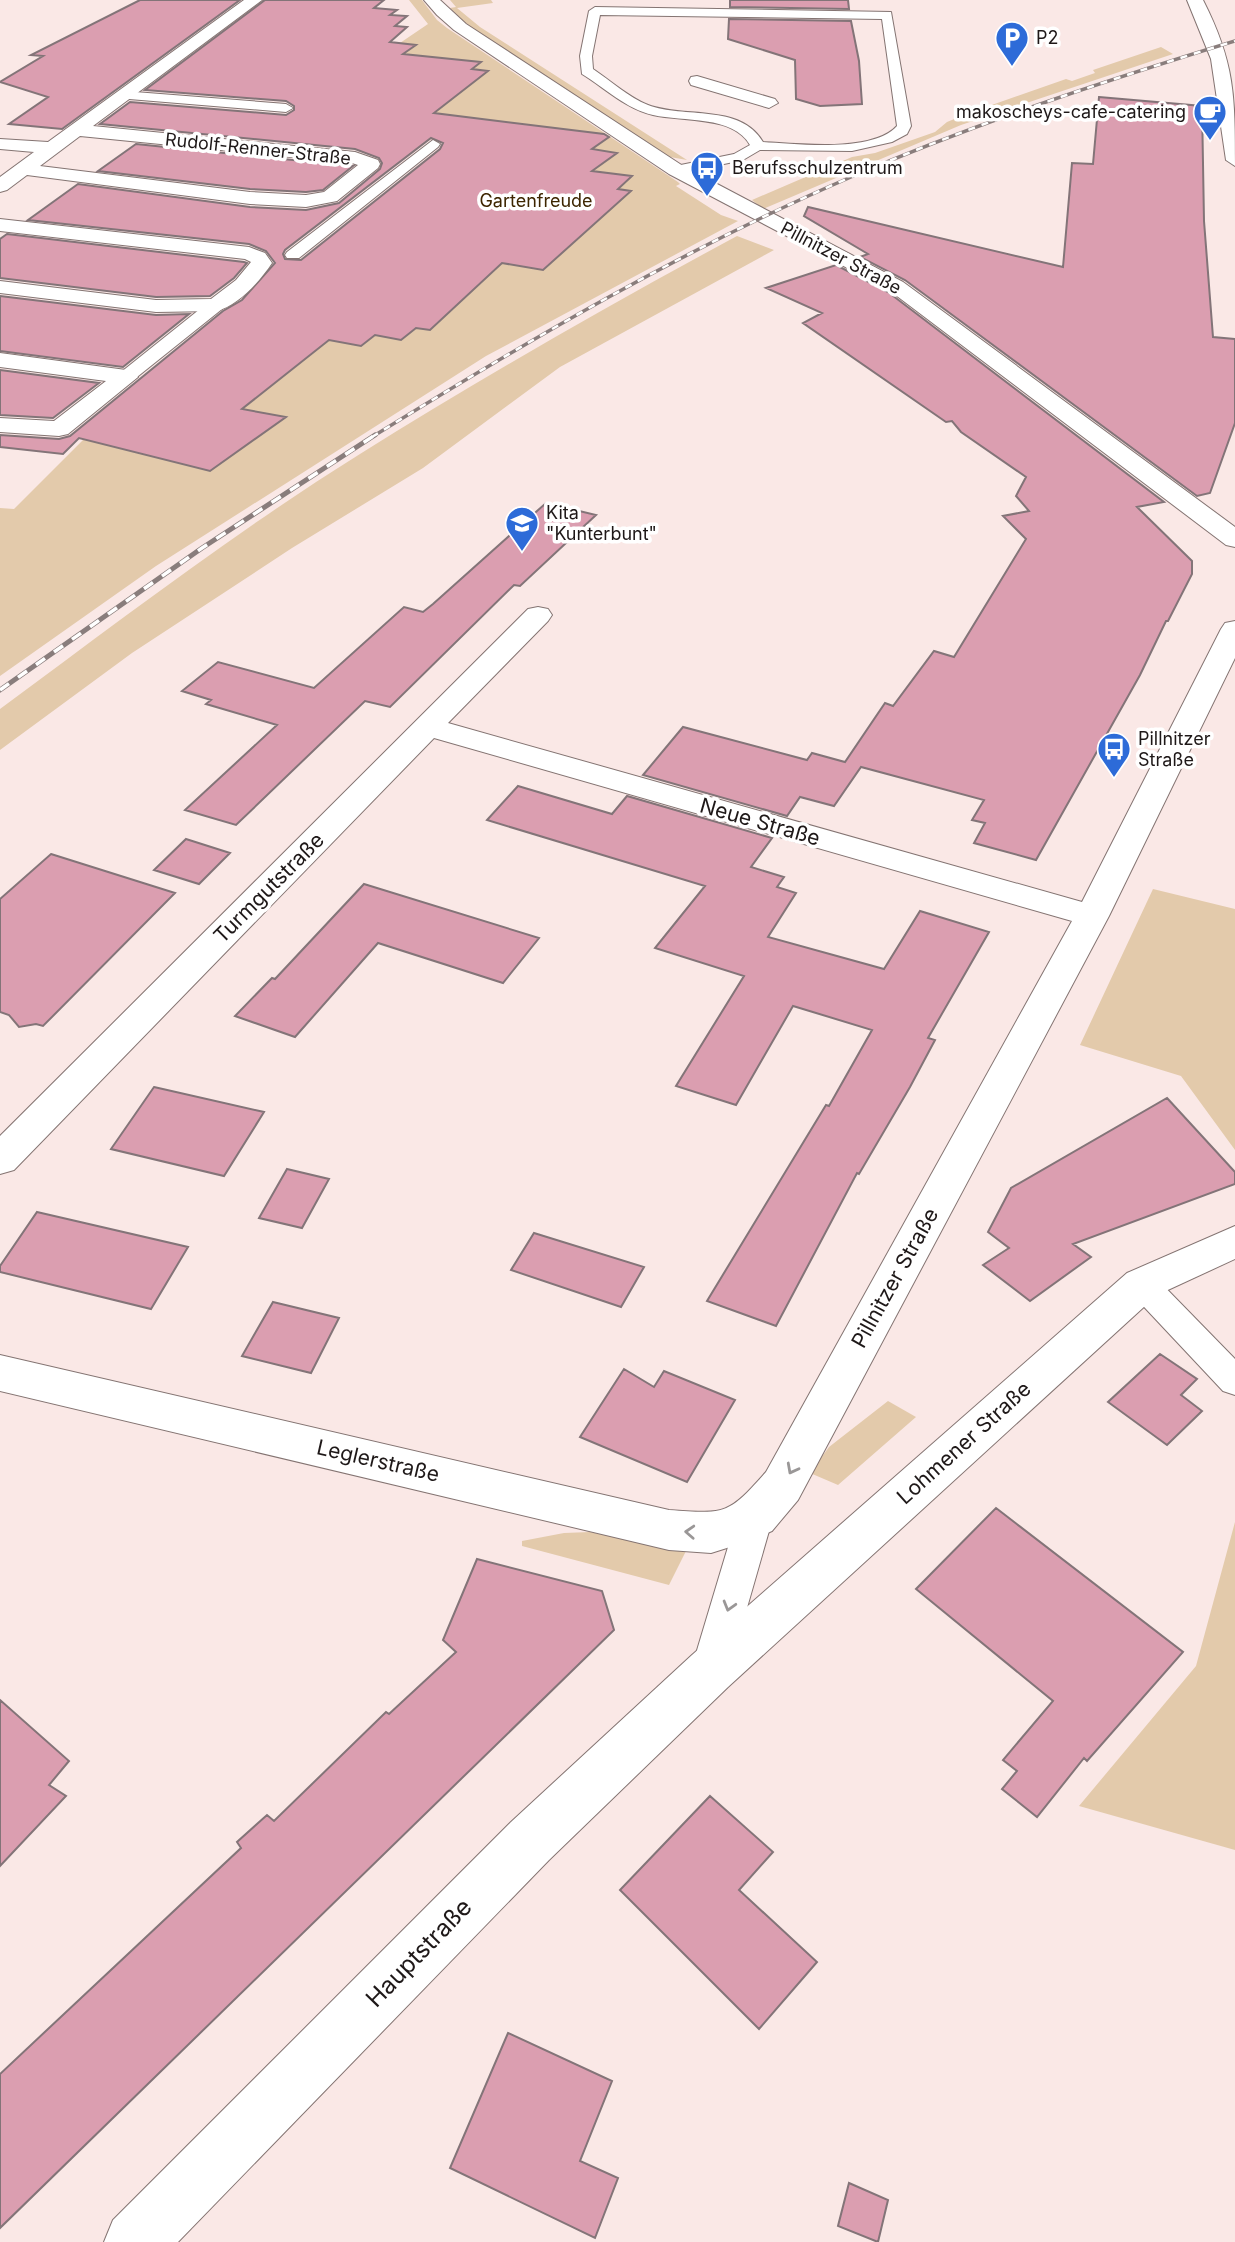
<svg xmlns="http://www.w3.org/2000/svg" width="1235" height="2242" font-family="Inter,sans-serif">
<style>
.green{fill:#e3caab}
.building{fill:#db9eb0;stroke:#837478;stroke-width:2;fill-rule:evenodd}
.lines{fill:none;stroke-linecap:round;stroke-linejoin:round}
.service-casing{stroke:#847472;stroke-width:2}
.pedestrian-casing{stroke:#847472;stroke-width:2}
.minor-casing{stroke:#847472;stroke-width:2}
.tertiary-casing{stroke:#847472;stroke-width:2}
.secondary-casing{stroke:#847472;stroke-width:2}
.service{fill:#fff;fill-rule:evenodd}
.pedestrian{fill:#fff;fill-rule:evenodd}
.minor{fill:#fff;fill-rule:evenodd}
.tertiary{fill:#fff;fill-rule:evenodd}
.secondary{fill:#fff;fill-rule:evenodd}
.rail-far1-casing{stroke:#897d7c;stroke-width:3.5}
.rail-casing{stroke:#897d7c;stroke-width:5}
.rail-far1{stroke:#fff;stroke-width:2.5;stroke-dasharray:7;stroke-linecap:butt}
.rail{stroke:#fff;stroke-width:3.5;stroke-dasharray:11;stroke-linecap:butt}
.oneway{stroke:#9a9797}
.labels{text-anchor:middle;stroke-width:7;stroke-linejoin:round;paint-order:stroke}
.far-poi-label{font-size:18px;fill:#1e1818;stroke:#fff;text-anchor:start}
.far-street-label{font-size:18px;fill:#1e1818;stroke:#fff}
.far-park-label{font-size:18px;fill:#3d2500;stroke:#fff}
.street-label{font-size:21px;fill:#1e1818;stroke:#fff}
.near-street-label{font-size:24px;fill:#1e1818;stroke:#fff}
</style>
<rect width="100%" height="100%" fill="#fae8e6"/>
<path class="green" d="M409,0h13l15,20 10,8 231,154 2,2 -4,2 45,29 17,6 -252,135 -330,210 -156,110v-168l14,1 85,-85 370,-280 -184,-23 143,-97z
M450,0h41l2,3 -36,5 23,19 207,133 -17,-3 -201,-129 -19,-20 6,-1z
M1161,47l12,7 -212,71 -198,84 -11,-9 100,-43 23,-4 60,-21 12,-10 22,-9 97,-34 6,2 23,-8 -2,-3z
M737,236l37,14 -214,117 -137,101 -131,80 -160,105 -132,97v-41c118,-87 235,-177 360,-255 123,-77 249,-149 377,-218z
M1153,889l82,20v241l-54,-74 -101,-31z
M888,1401l28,16 -78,68 -28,-12 19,-26z
M1235,1522v328l-156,-44 117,-140z
M590,1532l96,19 -17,34 -147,-39v-5l42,-8z"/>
<path class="building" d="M140,0h100l-178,129 -53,-5 39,-27 -48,-15 43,-26 -12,-1z
M265,0h119l-10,8 23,2 -7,5 17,1 -12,10 12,1 -17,15 26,3 -13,9 78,8 -9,7 16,2 -54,42 170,21 5,3 -17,12 25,4 -25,18 40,5 -14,13 13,2 -88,79 -41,-7 -72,67 -14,-2 -15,12 -26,-5 -14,11 -32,-6 -87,69 44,8 -76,54 -131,-33 -16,16 -63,-7v-12l59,4 11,-3 153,-125 19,-11 33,-37 -9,-12 -17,-7 -221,-24 50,-36 172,23 56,3 33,-7 41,-34 2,-6 -3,-5 -24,-9 -255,-25 30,-22 156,13 8,-5v-4l-8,-5 -141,-11zM431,138l12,5 -3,6 -139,111 -16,-1 -2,-5 2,-4z
M730,0h118l1,9 -119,-2z
M729,19l122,2 8,40 3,43 -42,2 -24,-7 -1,-39 -67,-21z
M1099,97l103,9 2,115 9,116 22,2v84l-25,70 -13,3 -292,-216 -45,-23 8,-3 -64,-38 4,-9 255,60 9,-104 21,1z
M136,144l215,22h2l-30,24 -17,2 -56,-3 -152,-18z
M7,234l237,28 3,1 -13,15 -24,18 -54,1 -156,-19v-39z
M836,265l52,27 276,210 -27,5 55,54v13l-24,47h-2l-26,54 -104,185 -62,-17 11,-20 -13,-3 12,-20 -123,-33 -27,39 -34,-9 -13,19 -144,-41 40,-48 124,33 5,-7 33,9 40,-59 8,3 41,-55 20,6 72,-118 -23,-23 26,-5 -13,-15 10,-19 -65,-45 -9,-11 -6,1 -143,-99 19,-10 -56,-25z
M0,296l156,19 33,-1 -66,53 -123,-16z
M0,370l99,13 -46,35 -53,-3z
M546,503l50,12 -76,71 -6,-1 -124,122 -25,-6 -129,124 -51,-15 92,-85 -71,-21 5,-4 -29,-9 36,-29 96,26 90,-81 19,5 10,-8z
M518,786l94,28 15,-18 145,42 -21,29 33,10 -7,10 19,6 -28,44 116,32 36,-58 69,21 -61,106 7,2 -25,47 -51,87 -2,-1 -81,153 -69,-25 119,-196 3,1 43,-76 -79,-24 -57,99 -60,-19 68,-110 -89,-28 50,-62 -218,-66z
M186,839l44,14 -31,31 -45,-14z
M51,854l124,39 -132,133 -7,-2 -17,3 -10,-12 -9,-3v-113z
M364,884l175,54 -36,45 -125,-40 -83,94 -60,-21 37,-38 3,1z
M154,1087l110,25 -40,64 -113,-27z
M1167,1098l68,74v12l-162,60 18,13 -61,44 -47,-36 26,-17 -21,-16 23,-44z
M287,1169l42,10 -27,49 -43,-10z
M37,1212l151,35 -37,62 -151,-37v-6z
M534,1233l110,34 -23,40 -110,-37z
M273,1302l66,16 -28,55 -69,-17z
M1160,1354l37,25 -16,16 21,16 -35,34 -59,-43z
M624,1369l30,18 10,-16 71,29 -48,82 -107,-45z
M996,1508l187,144 -96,109 -3,-3 -47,59 -35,-28 15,-18 -14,-11 50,-59 -137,-112z
M477,1559l125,32 12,39 -614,598v-154l241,-226 -4,-6 30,-27 7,6 112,-109 3,2 67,-62 -13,-12z
M0,1700l69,61 -20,24 17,11 -66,70z
M710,1796l63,56 -34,38 78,72 -58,67 -139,-139z
M508,2033l104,48 -32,80 38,17 -23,60 -145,-70z
M849,2183l39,17 -10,42 -40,-16z"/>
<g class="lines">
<defs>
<path id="service" d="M595,7l296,5 20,114 -4,8 -15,8 -40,9 -92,-1 -17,10 -67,14 -5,-1 -2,-3 2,-3 63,-13 16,-9c-17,-30 -67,-23 -97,-30 -27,-6 -48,-27 -71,-41l-2,-18 9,-45zM600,15l282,4 15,107c-24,27 -100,18 -134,16 -23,-39 -79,-23 -115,-37 -20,-8 -37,-24 -55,-36l-1,-13z
M122,91l164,13 7,4 -7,4 -169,-14 -2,-3z
M433,140l7,4 -2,3 -139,111h-12l-2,-3 2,-3z
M216,300l8,5 -2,4 -90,72h-12l-3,-4 3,-4 90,-72z
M1142,1272l11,3 82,84v36l-12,-4 -92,-98 -5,-9 5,-9z
M755,1502l13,4 5,11 -43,150 -5,12 -14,6 -14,-6 -5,-12 45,-150 5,-11z"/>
<path id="pedestrian" d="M697,76l78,23 3,4 -9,5 -78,-23 -2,-4 2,-4z"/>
<path id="minor" d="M244,0h18l-169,126 262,26 23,8 2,4 -2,4 -41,33 -31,6 -56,-3 -223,-29 -20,15 -7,2v-15l34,-25 -34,-3v-10l48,3zM80,136l272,27 6,2 -34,27 -18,3 -56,-3 -210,-26z
M1187,0h16c32,63 32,96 32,166l-9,-6 -15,-101z
M0,219l249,28 16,6 7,10c-12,18 -34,43 -56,48l-60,1 -156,-19v-12l156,19 55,-1 25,-19 15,-18 -6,-3 -245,-28z
M0,353l126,17 8,2 4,5 -70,57 -9,2 -59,-4v-14l54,3 52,-40 -106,-14z
M538,607l10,2 4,6 -4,6 -100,102 634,179 139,-273 4,-6 10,-2v37l-126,258 -311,584 -26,31 -23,10 -38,12 -42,-3 -669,-159v-36l669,155c57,4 59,5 97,-38l306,-551 -638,-183 -420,432 -14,4v-38l528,-527z"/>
<path id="tertiary" d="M424,0h16l26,24 217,142 220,116 332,245v20l-9,-2 -337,-255 -220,-116 -215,-144 -17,-15z"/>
<path id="secondary" d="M1235,1226v33l-78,36 -429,392 -179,173 -371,382h-74l9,-22 398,-398 181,-167 435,-382z"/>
</defs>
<use href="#service" class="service-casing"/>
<use href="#pedestrian" class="pedestrian-casing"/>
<use href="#minor" class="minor-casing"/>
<use href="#tertiary" class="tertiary-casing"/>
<use href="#secondary" class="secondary-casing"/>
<use href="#service" class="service"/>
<use href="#pedestrian" class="pedestrian"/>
<use href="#minor" class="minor"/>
<use href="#tertiary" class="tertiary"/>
<use href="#secondary" class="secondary"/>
<defs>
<path id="rail-far1" d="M372,437c155,-96 312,-188 479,-260 125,-54 254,-96 384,-136"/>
<path id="rail" d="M0,690l202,-142 173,-113"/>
</defs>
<use href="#rail-far1" class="rail-far1-casing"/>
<use href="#rail" class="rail-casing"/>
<use href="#rail-far1" class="rail-far1"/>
<use href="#rail" class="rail"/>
</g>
<defs><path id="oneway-chevron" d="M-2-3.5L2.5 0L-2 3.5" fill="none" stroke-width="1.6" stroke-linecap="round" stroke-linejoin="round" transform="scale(1.75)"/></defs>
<g class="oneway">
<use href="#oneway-chevron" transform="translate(792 1469) rotate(118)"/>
<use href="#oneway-chevron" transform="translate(690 1532) rotate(-177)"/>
<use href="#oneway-chevron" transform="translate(729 1606) rotate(106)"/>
</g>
<defs>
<symbol id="parking-pin" viewBox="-11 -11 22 30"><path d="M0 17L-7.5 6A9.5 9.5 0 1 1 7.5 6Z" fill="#2d6bd8" stroke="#fff"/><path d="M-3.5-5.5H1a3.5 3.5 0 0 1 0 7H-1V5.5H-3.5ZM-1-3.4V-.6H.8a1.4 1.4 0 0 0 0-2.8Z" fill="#fff"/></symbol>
<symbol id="cafe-pin" viewBox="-11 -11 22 30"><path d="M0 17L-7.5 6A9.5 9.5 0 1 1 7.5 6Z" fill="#2d6bd8" stroke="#fff"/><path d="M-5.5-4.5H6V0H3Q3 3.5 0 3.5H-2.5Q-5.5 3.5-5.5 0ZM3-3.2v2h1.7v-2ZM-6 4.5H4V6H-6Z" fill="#fff"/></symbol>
<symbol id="bus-pin" viewBox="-11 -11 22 30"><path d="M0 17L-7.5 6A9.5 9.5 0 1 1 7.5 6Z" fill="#2d6bd8" stroke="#fff"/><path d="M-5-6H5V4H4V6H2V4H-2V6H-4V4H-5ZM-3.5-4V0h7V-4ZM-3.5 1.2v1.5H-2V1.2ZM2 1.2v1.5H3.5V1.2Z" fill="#fff"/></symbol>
<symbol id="school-pin" viewBox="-11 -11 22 30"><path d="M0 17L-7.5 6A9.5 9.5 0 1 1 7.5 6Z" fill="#2d6bd8" stroke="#fff"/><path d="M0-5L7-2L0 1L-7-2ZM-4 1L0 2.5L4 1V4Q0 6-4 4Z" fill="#fff"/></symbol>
</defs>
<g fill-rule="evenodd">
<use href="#parking-pin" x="993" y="19" width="38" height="52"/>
<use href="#cafe-pin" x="1191" y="93" width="38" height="52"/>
<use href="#bus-pin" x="688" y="149" width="38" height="52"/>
<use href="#school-pin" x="503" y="504" width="38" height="52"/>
<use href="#bus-pin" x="1095" y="730" width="38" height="52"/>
</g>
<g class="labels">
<g class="far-poi-label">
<text x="1036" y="44">P2</text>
<text x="1186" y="118" text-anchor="end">makoscheys-cafe-catering</text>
<text x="732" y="174">Berufsschulzentrum</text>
<text x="546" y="519">Kita<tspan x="546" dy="21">"Kunterbunt"</tspan></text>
<text x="1138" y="745">Pillnitzer<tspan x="1138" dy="21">Straße</tspan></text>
</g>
<g class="far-street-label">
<text transform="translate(258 149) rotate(6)" y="6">Rudolf-Renner-Straße</text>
<text transform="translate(841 258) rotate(28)" y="6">Pillnitzer Straße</text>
</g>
<g class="far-park-label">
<text x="536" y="207">Gartenfreude</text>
</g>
<g class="street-label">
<text transform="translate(760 822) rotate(16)" y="7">Neue Straße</text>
<text transform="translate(269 888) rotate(-45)" y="7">Turmgutstraße</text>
<text transform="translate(895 1278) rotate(-61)" y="7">Pillnitzer Straße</text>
<text transform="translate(964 1443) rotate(-42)" y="7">Lohmener Straße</text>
<text transform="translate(378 1461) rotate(13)" y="7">Leglerstraße</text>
</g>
<g class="near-street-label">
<text transform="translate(419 1953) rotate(-46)" y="8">Hauptstraße</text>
</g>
</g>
</svg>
